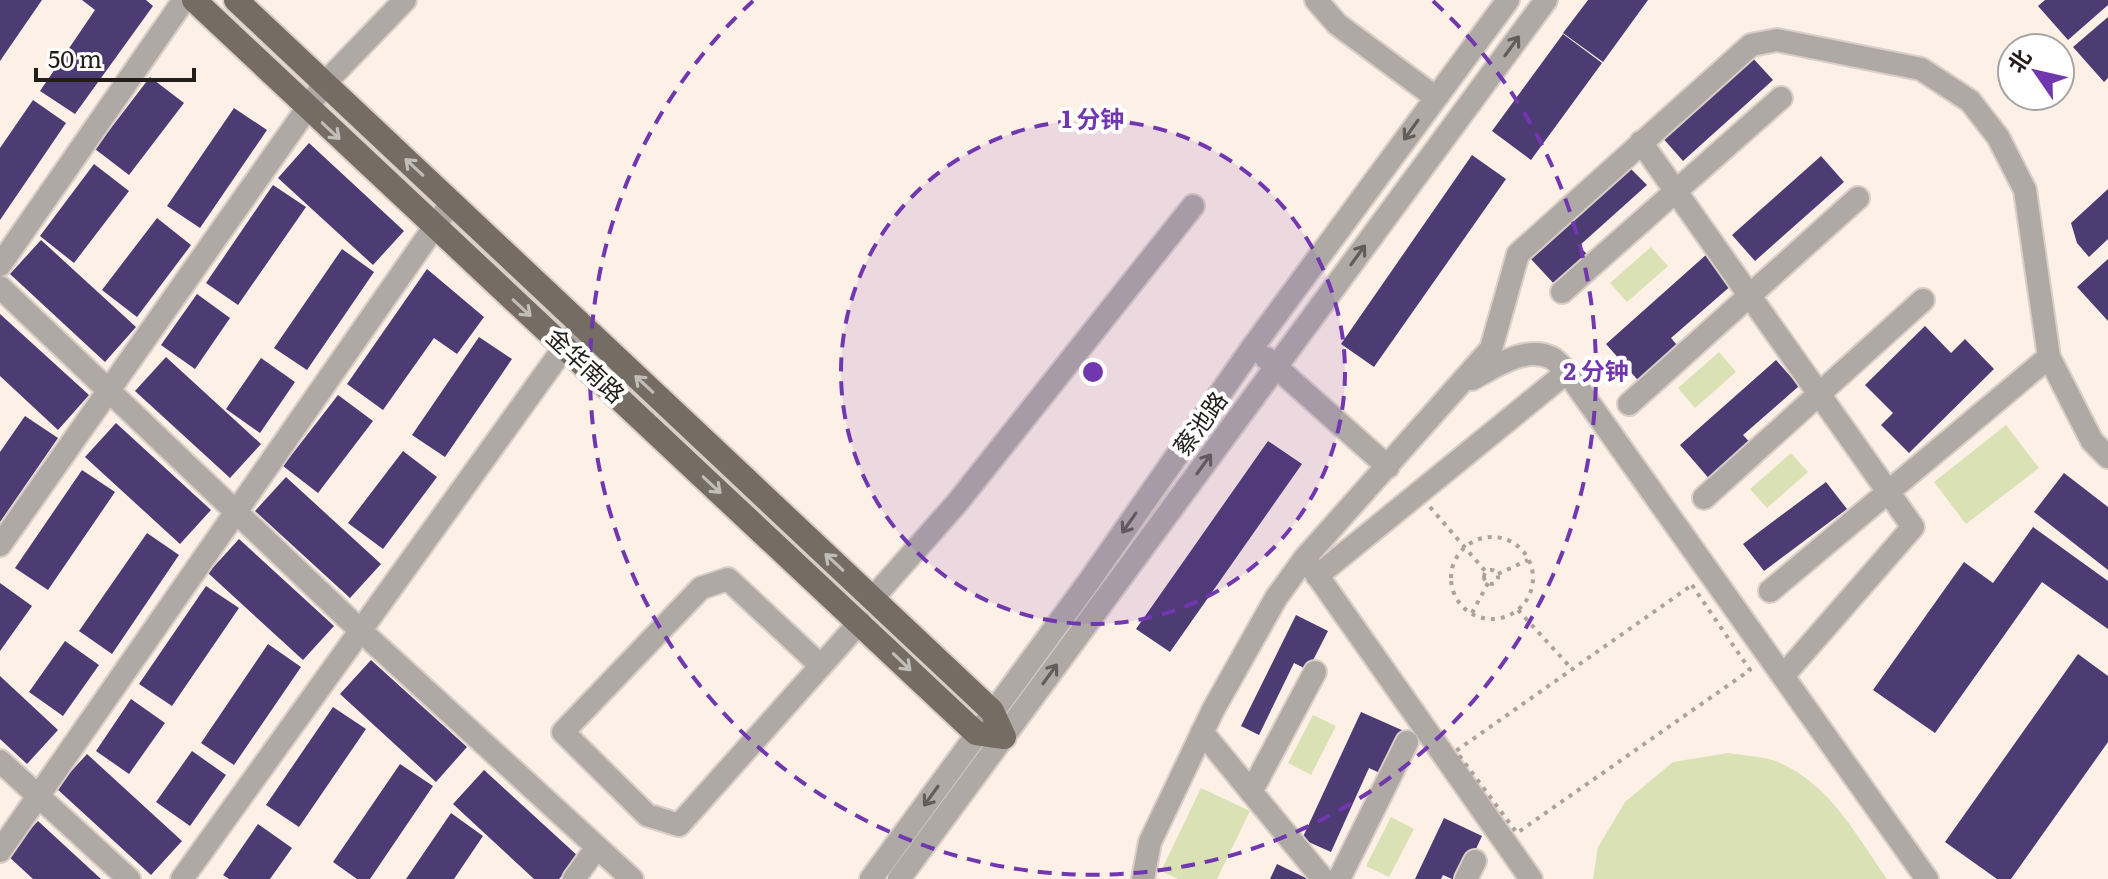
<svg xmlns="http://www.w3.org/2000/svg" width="2108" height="879" font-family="Literata,'Noto Sans SC',serif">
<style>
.green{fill:#d9e1b5}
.building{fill:#4d3b73}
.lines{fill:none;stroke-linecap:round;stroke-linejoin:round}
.minor-casing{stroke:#dacec6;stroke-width:26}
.major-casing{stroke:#dacec6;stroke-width:28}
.path{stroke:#aca29c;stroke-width:4;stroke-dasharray:4 6;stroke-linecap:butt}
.minor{stroke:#aea9a5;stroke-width:22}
.major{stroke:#756c64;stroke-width:24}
.oneway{stroke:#625d59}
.oneway2{stroke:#c1bdb9}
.ring{fill:none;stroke:#7037ae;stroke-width:4;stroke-dasharray:14 10}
.labels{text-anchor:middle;stroke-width:8;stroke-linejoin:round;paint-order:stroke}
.street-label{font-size:24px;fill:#231e1b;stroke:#fff}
.centre{fill:#7037ae;stroke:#fff;stroke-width:4}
.ring-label{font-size:24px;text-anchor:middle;font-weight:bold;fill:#7037ae;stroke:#fff;stroke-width:8;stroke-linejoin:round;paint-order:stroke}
</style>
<rect width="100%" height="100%" fill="#fdf0e7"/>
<path class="green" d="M1651,247l17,19 -41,36 -17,-19z
M1719,352l17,20 -41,36 -17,-20z
M2006,425l33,43 -73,56 -32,-42z
M1791,453l17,19 -41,36 -17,-19z
M1313,715l23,11 -25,49 -23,-12z
M1728,753c16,3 35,3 50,9 52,22 78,73 109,117h-294l5,-32 27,-45 48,-40z
M1201,788l49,23 -33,68h-39l-17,-8z
M1391,817l23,12 -25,48 -23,-11z"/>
<path class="building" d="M0,0h42l-42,61z
M82,0h64l7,6 -78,108 -35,-23 55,-81z
M1588,0h60l-45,62 -40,-29z
M2045,0h63v5l-40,35 -30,-34z
M2108,17v61l-4,4 -31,-35z
M1563,34l39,29 -71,97 -39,-29z
M1750,55l23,25 -90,81 -22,-25z
M150,77l34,26 -55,72 -34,-26z
M33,100l33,23 -66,97v-72z
M234,108l33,22 -67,98 -33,-22z
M309,143l95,88 -31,34 -95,-87z
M1472,155l34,24 -132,188 -33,-23z
M1821,156l23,26 -89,79 -23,-26z
M94,164l35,27 -55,72 -34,-27z
M1630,168l17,17 -68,61 11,11 -33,30 -27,-29z
M273,185l33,22 -68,98 -32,-22z
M2108,189v50l-19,18 -12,-14 -6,-20z
M157,218l34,27 -54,72 -35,-27z
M41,240l95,87 -31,35 -95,-88z
M342,249l32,23 -67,98 -33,-22z
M1707,254l26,30 -62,54 11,13 -39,35 -37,-42z
M2108,259v62l-31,-34z
M427,269l57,48 -27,37 -23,-16 -51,72 -36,-26z
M197,294l33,24 -35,51 -34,-24z
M0,314l89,81 -31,35 -58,-54z
M1925,326l26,27 14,-14 29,30 -85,84 -28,-28 12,-12 -28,-28z
M479,337l33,22 -67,98 -33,-22z
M166,357l95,87 -31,34 -95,-87z
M261,358l34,24 -35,51 -34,-24z
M1776,360l23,26 -56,49 10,11 -41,36 -32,-37z
M338,395l35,26 -55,72 -35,-27z
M25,416l33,22 -58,84v-70z
M116,423l95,87 -31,34 -95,-87z
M1268,441l34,23 -132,188 -34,-23z
M403,451l34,26 -54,72 -35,-26z
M82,470l33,22 -67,98 -33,-22z
M2064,473l44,34v63l-74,-58z
M286,477l95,87 -31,34 -95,-87z
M1826,482l21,27 -83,62 -21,-27z
M2033,527l75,54v48l-66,-47 -107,151 -62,-43 91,-128 29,21z
M147,533l32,22 -67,99 -33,-23z
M239,539l95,87 -31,34 -95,-87z
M0,583l32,23 -32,45z
M206,586l33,22 -67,98 -33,-22z
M1296,615l32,16 -20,39 -14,-7 -35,72 -18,-9z
M65,641l34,24 -36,51 -34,-24z
M268,644l33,23 -67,98 -33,-22z
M2078,654l30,22v66l-97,137h-14l-52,-37z
M371,660l96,87 -31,35 -96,-88z
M0,676l58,54 -31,34 -27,-25z
M131,699l34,24 -36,51 -33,-23z
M333,707l33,22 -67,98 -33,-22z
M1361,712l43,19 -20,44 -15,-7 -38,84 -29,-13z
M192,751l34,24 -36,51 -34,-24z
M87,754l95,87 -31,34 -95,-87z
M400,764l33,22 -63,93h-13l-24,-17z
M484,770l95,87 -20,22h-25l-81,-75z
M451,813l32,23 -29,43h-48z
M1444,818l38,18 -20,43h-10l-9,-4 -2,4h-26z
M38,821l63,58h-68l-26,-24z
M258,824l34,24 -22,31h-41l-6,-4z
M1277,864l31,15h-38z"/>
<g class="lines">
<defs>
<path id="minor" d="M1316,0l21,24 98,73
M1641,142l272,385 -130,149
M0,265l184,-265
M0,287l361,344 271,248
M1562,292l219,-194
M1266,358l122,109
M1472,379c22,-12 54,-34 80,-21 5,3 11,10 15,14l360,507
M1629,404l229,-206
M1704,498l219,-198
M0,545l325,-462 80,-83
M1305,558l226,321
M1317,576l250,-204
M1770,591l279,-234
M873,598l84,-95 236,-297
M821,666l-93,-87 -27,9 -138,144 84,83 32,10 181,-203
M1202,732l121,147
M0,761l129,118
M1251,792l64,-120
M0,851l451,-648
M182,879l399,-555
M574,879l23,-32
M871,879l219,-299 162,-232 256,-348
M899,879l647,-879
M1143,879l7,-37 63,-132 63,-112 29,-40 186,-209 27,-95 233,-209 26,-5 144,29 49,32 28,36 27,53 24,167 43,84 16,16
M1339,879l68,-137
M1466,879l9,-18"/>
<path id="major" d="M194,0l782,733 28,4
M236,0l756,711 12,26"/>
</defs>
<use href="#minor" class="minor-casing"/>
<use href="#major" class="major-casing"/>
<path class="path" d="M1430,507l56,65
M1451 578a41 41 0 1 1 82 0a41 41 0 1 1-82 0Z
M1484 577a7 7 0 1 1 14 0a7 7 0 1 1-14 0Z
M1498,574l30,-14
M1692,585l58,85 -233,163 -61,-82z
M1518,610l54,59
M1472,613l16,-30"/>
<use href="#minor" class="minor"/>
<use href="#major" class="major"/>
</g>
<defs><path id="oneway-shaft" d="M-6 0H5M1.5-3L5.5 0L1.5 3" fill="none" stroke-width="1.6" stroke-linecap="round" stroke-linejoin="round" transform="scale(2)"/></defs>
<g class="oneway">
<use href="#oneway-shaft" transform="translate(1512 46) rotate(-54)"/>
<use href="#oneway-shaft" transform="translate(1411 130) rotate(126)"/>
<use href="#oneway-shaft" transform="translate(1358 255) rotate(-54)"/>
<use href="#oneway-shaft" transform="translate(1204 464) rotate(-54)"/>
<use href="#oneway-shaft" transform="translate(1129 523) rotate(125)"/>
<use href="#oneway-shaft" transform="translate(1050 674) rotate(-54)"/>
<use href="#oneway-shaft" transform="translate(931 796) rotate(126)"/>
</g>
<g class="oneway2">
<use href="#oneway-shaft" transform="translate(331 131) rotate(43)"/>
<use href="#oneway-shaft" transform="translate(414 167) rotate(-137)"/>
<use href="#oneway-shaft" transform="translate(522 308) rotate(43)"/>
<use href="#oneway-shaft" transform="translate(644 384) rotate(-137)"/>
<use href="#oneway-shaft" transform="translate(712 485) rotate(43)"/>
<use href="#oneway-shaft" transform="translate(834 562) rotate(-137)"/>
<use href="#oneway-shaft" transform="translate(902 662) rotate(44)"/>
</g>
<circle cx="1093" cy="372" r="252" fill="#7037ae" fill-opacity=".12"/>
<g class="ring">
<circle cx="1093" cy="372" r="252"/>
<path d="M1433 1A503 503 0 1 1 753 1"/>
</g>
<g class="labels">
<g class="street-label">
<text transform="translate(585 366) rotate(43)" y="8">金华南路</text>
<text transform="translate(1201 424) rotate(-54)" y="8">蔡池路</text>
</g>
</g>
<circle cx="1093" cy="372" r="12" class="centre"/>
<g class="ring-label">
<text x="1093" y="128">1 分钟</text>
<text x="1596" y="380">2 分钟</text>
</g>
<g transform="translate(2036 72) rotate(304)"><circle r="38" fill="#ffffff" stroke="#a7a5a4" stroke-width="2"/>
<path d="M0-6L14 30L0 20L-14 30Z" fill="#7037ae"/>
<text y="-12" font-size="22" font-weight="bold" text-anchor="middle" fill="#231e1b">北</text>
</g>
<path d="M36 68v12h158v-12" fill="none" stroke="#231e1b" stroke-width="4"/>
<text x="48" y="68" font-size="24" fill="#231e1b" stroke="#ffffff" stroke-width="6" paint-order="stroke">50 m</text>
</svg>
